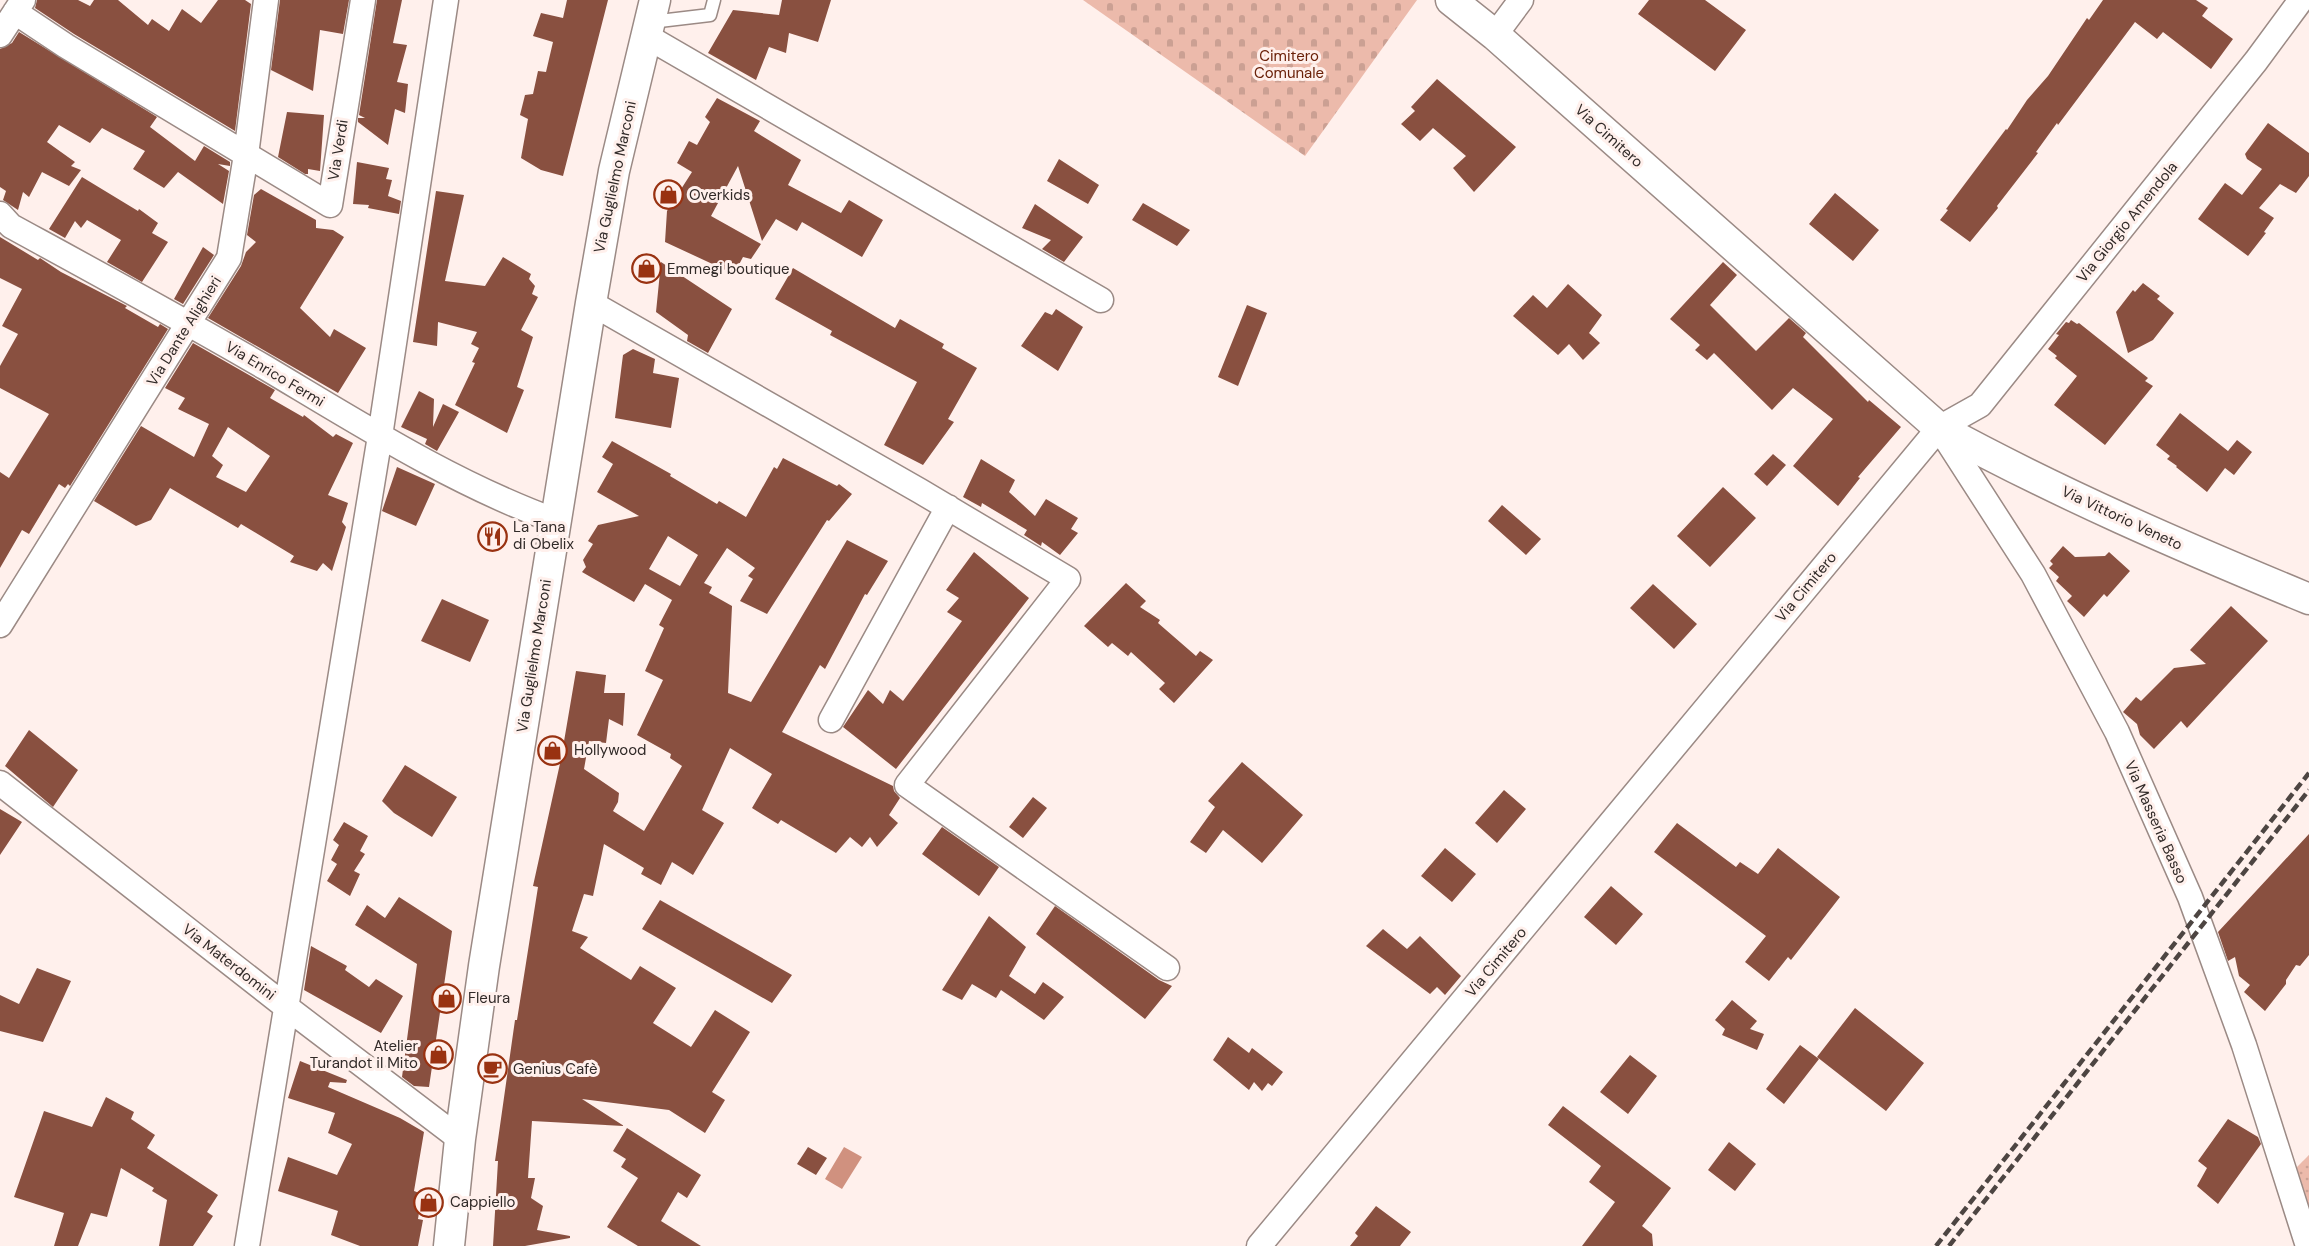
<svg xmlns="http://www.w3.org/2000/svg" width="2309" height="1246" font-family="'DM Sans',sans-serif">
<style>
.grass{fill:url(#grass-dots)}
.cemetery{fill:url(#cemetery-stones)}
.water{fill:#d0917f}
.building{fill:#895040;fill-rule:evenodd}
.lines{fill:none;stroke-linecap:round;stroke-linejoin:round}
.service-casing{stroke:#9b8a85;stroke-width:15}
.minor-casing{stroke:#9b8a85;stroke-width:27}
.tertiary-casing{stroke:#9b8a85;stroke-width:33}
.service{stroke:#fff;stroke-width:12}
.minor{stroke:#fff;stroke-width:24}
.tertiary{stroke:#fff;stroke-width:30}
.rail{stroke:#4d4542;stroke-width:4.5;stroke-dasharray:9 4.5;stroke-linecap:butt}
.labels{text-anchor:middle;stroke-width:6;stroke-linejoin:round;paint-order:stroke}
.park-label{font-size:15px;fill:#6b2109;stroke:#fff0ec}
.street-label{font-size:15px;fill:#312a28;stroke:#fff0ec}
.poi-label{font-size:15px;fill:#312a28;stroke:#fff0ec;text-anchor:start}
</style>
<defs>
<pattern id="grass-dots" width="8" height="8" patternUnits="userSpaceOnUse" patternTransform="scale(1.5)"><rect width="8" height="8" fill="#ecbaab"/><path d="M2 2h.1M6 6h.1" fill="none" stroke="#cba093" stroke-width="1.8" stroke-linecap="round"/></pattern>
<pattern id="cemetery-stones" width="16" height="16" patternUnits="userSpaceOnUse" patternTransform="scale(1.5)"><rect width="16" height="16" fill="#ecbaab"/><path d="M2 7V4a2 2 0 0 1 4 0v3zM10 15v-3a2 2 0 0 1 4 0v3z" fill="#cba093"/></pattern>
</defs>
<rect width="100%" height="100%" fill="#fff0ec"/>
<path class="grass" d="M2309,1155v54l-13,-41z"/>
<path class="cemetery" d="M1083,0h334l-112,156z"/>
<path class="water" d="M844,1147l18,10 -20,32 -17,-10z"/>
<path class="building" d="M37,0h41l12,6 4,-6h24l30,25 4,-6 17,12 13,-22 19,14 17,-23h27l6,4 -16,127 -161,-97 -39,-26z
M280,0h69l-6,34 -23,-4 -7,61 -42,-21z
M377,0h25l-9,43 14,2 -10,37 11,2 -3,29 -10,-4 -7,36 -30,-23v-4h7l-6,-3z
M567,0h41l-45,176 -22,-6 -20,-12 7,-39 -8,-4 5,-20 8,-1 5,-23 8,1 7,-30 -20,-6 8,-23 22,5z
M782,0h49l-13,42 -29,-9 -3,20 -17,-6 -13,33 -48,-27 25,-43 46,5z
M1649,0h56l41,30 -31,41 -77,-57z
M2103,0h93l12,8 -6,8 31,23 -22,30 -48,-37 -6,7 -22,-17 -77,103 -1,-2 -21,29 2,1 -41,53 1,2 -28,34 -30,-22 8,-10 -2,-1 60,-80 1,1 20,-30 21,-24 39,-58 2,2z
M19,32l138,85 -7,10 45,34 9,-15 26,16v4l-12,-2 11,7 -6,33 -45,-32 -14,16 -31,-19 12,-18 -43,-23 -12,15 -31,-18 -12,17 28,20 -4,4 10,4 -12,16 -27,-14 -13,25 -6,-5 -5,18 -15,-10 3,-9 -6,-4v-138l12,-6z
M1437,79l79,68 -42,45 -21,-24 13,-12 -33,-28 -13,13 -19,-17 14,-13 -4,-4z
M717,98l43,23 -6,10 47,29 -13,25 53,28 8,-13 34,20 -21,37 -60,-35 -5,9 -21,-12 -14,22 -24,-75 -27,50 50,28 -10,15 -8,-2 -9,17 -69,-32 2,-31 25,-39 -15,-9 12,-22 8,4 13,-23 -5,-5z
M287,112l37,3 -4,56 -12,-2v5h-3l-27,-17z
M2268,123l41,30v23l-13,17 -16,-9 -21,24 15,10 -10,14 2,1 -18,23 -50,-37 27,-36 17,12 20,-26 -15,-10 -2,-5z
M1059,159l40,26 -11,19 -41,-23z
M357,162l32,6 -3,11 6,1 -4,16 13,5 -2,13 -31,-6 1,-3 -16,-1z
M82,177l56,34 1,-2 19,14 -6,10 16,9 -26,40 -35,-20 14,-22 -34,-20 -6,8 -6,-7 -10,17 -16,-9z
M261,189l55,31v8l17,2 11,7 -44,71 30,29 4,-8 32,19 -28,45 -130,-75 33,-52 5,-14 10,-10 -9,-7 7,-40z
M436,191l28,4 -19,86 40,5 18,-29 28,17 -2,5 6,7 -3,8 6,3 -17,33 12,7 -16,50 7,3 -17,43 -52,-28 20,-42 -3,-1 7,-14 -8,-4 6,-12 -39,-10 -1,24 -24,-4z
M1835,193l44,37 -26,31 -44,-37z
M1143,203l47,27 -13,16 -45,-26z
M1035,204l48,33 -19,25 -22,-13 9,-9 -29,-12z
M0,237l38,23 2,-2 21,14 66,34 -2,2 33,19 2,-3 8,5 -98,157 -2,-2 -3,4 -6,-4 -30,50 -7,-4 -22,38v-96l9,6 40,-64 -49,-26v-22l18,-32 -16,-8 20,-37 -22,-11z
M203,247l11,8 -31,49 -9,-5z
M661,262l71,47 -24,44 -21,-12 1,-6 -32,-23z
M1723,262l14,13 -27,30 46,46 33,-33 17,15 -3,4 65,65 1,-2 32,27 -43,50 2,1 -22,28 -45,-40 40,-47 -40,-31 -21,22 -58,-57 -7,7 -12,-10 5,-5 -30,-26z
M793,268l102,60 5,-9 44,25 -2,4 35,20 -29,51 6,3 -31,43 -39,-20 33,-63 -87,-47 2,-4 -57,-32z
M2143,283l17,13 -3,3 17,14 -21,27 -25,13 -12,-41 17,-22 2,2z
M1568,284l34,31 -13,18 11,10 -17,17 -14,-16 -11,11 -45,-39 20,-21 14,13z
M1247,305l20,8 -29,73 -20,-9z
M1056,309l27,18 -25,44 -37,-25 24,-34 7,3z
M2071,320l6,4 2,-1 69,55 -3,3 8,5 -48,59 -51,-40 23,-29 -22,-18 2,-2 -9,-7 11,-14 -3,-1 10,-12 3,1z
M193,343l82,47 -5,8 33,19 1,-2 29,22 3,-3 17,9 -25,52 20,8 -6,19 4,5 -14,44 -9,-8 -6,8 -27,-9 4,-6 -53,-32 -3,4 -68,-40 -19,32 -15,6 -42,-25 47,-75 53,31 15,-33 -31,-15 7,-11 -20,-10zM228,427l42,29 -24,36 -30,-15 7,-12 -11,-9z
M633,349l22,10 -2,14 26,5 -8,50 -56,-10 8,-63z
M419,391l15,8 -1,28 10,-23 16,8 -22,39 -12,-7 2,-5 -26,-12z
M2180,413l48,38 9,-11 15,12 -18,23 -9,-7 -18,24 -31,-25 1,-1 -10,-7 3,-3 -14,-11z
M612,441l59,33 -1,2 47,28 2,-3 27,16 28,-50 3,2 6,-11 54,28 2,-2 13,10 -23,27 -2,-1 -60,94 -27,-13 13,-22 -5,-3 7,-8 -28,-20 -23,35 8,4 -3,6 23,13 -4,87 23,9 96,-162 41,21 -21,34 -2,-1 -40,75 -5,-4 -38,67 111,54 1,5 6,7 -11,17 9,8 -21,24 -7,-10 -8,10 -12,-10 -14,16 -55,-33 -3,4 -26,-16 20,-34 -42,-26 -28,62 22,13 -31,52 -21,-13 -11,23 -20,-11 3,-6 -40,-24 -11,52 -9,-2 -12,37 16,6 -8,11 51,32 9,-14 36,22 -23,35 38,24 24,-37 35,22 -38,60 13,8 -20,33 -36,-23 -87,-11 42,27 -92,-5 -4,57h7l-4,20 12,8 -6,24 33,6v2l-45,8h-32l5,-85h-3l20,-141h2l21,-133 -5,-1 28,-127 15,-88 30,4 -2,18h21l-2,33 -14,-7 -3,24 -17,-2 -5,28 35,24 -1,9 -5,9 31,20 38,-65 -12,-8 1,-4 -34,-19 26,-55 -18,-9 19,-43 -5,-3 13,-25 -27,-16 -11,18 -52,-30 4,-5 -3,-7 10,-16 -5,-3 10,-16 41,-9 -42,-24 16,-28 -11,-7zM668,536l30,19 -18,31 -31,-17z
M1773,454l13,11 -19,21 -13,-12z
M981,459l34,21 -6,12 26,24 11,-17 32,19 -7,11 7,4 -18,22 -18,-13 -1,4 -17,-11 3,-5 -45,-27 -1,4 -18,-10z
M397,467l38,17 -19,42 -34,-15z
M1723,487l33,31 -46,49 -33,-31z
M1502,505l39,34 -15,16 -38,-34z
M2063,546l12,11 30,-1 4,-4 21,19 -23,26 -3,-3 -20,23 -17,-16 5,-5 -16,-15 3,-4 -10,-9 4,-4 -3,-3z
M974,552l55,46 -133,171 -53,-42 25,-37 15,14 7,-14 13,11 59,-80 -15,-9 12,-14 -13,-8z
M1126,583l20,18 -6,6 20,13 -2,3 38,33 4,-5 13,9 -39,43 -15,-14 6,-6 -34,-31 -3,4 -16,-13 -4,4 -24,-21z
M1653,584l44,40 -23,25 -44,-41z
M442,599l47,21 -19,42 -49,-21z
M2231,606l37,35 -81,87 -6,-7 -27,28 -14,-14 -3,-11 -14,-12 13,-15 5,4 33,-33 32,-4 -16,-14z
M29,730l49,40 -25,37 -48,-41z
M1242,762l61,53 -41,48 -39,-33 -17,23 -16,-11 25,-35 -7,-6z
M405,765l52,32 -25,40 -38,-24 -12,-12z
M1504,790l22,19 -29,34 -22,-20z
M1033,797l14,11 -24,30 -14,-11z
M0,809l22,13 -22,33z
M344,822l24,14 -8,15 5,3 -11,17 6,3 -10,22 -23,-15 10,-17 -6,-4 8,-15 -6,-5z
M1677,823l59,44 4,-5 18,12 20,-26 62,49 -49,63 -3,-3 -19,24 -24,-19 21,-26 -112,-84z
M942,827l57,40 -20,29 -57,-42z
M2309,834v121l-9,11 -4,-1 -10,15v4l-21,27 -21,-19 6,-7 -11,-9 -4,-19 -7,4 -10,-29z
M1445,848l31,26 -24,28 -31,-26z
M1611,886l32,28 -27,31 -32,-28z
M399,897l53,34 -23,156 -15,-1 -12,-9 15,-113 -62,-39 12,-20 18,13z
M660,900l132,75 -20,28 -130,-74z
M1055,906l104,74 13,6 -27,33 -109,-85z
M989,916l37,31 -17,29 26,18 8,-12 21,15 -20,23 -43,-30 -5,8 -24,-14 -10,16 -20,-10z
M1383,929l24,20 13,-13 41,40 -16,19 -8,-8 -7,7 -64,-48z
M311,946l36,20 -2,4 24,17 7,-8 27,17 -22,37 -77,-43z
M37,968l34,13 -28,61 -43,-11v-36l19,9z
M1732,1000l25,21 -7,8 14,5 -7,16 -35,-15 3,-6 -10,-9z
M1855,1008l69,55 -38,48 -69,-54z
M1228,1037l21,16 3,-5 31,24 -11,14 -4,-3 -6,8 -8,-9 -5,8 -36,-30z
M1800,1045l19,14 -35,45 -18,-15z
M1630,1055l27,21 -29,38 -28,-22z
M300,1061l47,19 -1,3 -16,-1 -2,5 72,31 24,14 -10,59 8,3 -4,25 5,1 -5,26h-58l-29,-11 7,-24 -60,-20 10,-34 49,18 15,-31 -24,-11 7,-20 -47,-15z
M106,1097l28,15 -3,7 24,16 -8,13 71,47 -11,17 6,4 -20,30h-34l8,-46 -15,-9 2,-3 -33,-20 -14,49 -16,-4 -13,33h-24l10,-33 -50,-16 30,-86 48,16z
M1563,1106l108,82 -29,38 10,8 1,12h-71l33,-44 -26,-20 12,-16 -53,-41z
M2228,1119l30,18 3,7 -43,60 -21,-18 10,-18 -9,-7z
M627,1128l74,47 -14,23 -9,-6 -17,29 40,25h-63l-31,-19 31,-49 -17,-11 5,-8 -13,-8z
M1729,1142l27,22 -21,27 -27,-21z
M808,1147l19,11 -11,17 -19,-11z
M1376,1206l35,26 -11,14h-50l8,-10 -3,-3z"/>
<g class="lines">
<defs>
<path id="service" d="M651,22l59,-7 4,-15"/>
<path id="minor" d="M15,12l51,34 264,159 33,-205
M0,35l23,-35
M1495,35l26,-35
M646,36l455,264
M0,214l11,12c86,47 171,93 255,142 94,56 188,116 290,153
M591,303l329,188 148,88 -161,206 260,183
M1939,428l94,146 84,158 73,165 54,148 64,201
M0,625l229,-367 17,-103 20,-155
M831,720l117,-213
M0,783l285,223 175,133
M247,1246l133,-810 66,-436
M1259,1246l680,-818 41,-23 276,-344 45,-61"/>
<path id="tertiary" d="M1451,0l44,35 444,393c119,65 244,119 370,171
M449,1246l11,-107 24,-173 107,-663 23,-132 41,-171"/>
</defs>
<use href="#service" class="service-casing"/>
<use href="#minor" class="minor-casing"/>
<use href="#tertiary" class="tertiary-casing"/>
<use href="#service" class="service"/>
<use href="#minor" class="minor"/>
<use href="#tertiary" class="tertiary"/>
<path class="rail" d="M1936,1246l373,-473
M1949,1246l360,-456"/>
</g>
<defs>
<symbol id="shop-ring" viewBox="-11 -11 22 22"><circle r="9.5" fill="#fff0ec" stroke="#993211" stroke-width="1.5"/><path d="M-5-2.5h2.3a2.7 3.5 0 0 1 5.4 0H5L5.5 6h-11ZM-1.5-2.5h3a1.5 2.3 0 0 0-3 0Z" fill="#993211"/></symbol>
<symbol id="restaurant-ring" viewBox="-11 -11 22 22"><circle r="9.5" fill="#fff0ec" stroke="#993211" stroke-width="1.5"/><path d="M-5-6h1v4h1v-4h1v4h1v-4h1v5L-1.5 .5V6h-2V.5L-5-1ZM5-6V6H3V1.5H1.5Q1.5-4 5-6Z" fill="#993211"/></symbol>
<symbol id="cafe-ring" viewBox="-11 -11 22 22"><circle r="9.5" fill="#fff0ec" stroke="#993211" stroke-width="1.5"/><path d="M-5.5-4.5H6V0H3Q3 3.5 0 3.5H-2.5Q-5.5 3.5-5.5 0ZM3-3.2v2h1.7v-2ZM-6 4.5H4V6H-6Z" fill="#993211"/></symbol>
</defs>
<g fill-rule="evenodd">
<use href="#shop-ring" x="652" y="178" width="33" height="33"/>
<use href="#shop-ring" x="630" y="252" width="33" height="33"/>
<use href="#restaurant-ring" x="476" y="520" width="33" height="33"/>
<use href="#shop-ring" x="536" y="734" width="33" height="33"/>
<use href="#shop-ring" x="430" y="982" width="33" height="33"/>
<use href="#shop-ring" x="422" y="1038" width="33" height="33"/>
<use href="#cafe-ring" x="476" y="1052" width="33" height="33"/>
<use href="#shop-ring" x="412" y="1186" width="33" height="33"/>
</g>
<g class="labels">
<g class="park-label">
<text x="1289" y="61">Cimitero<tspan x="1289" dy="17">Comunale</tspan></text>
</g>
<g class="street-label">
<text transform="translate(1609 136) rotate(42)" y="5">Via Cimitero</text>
<text transform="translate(338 150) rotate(-81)" y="5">Via Verdi</text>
<text transform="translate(615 177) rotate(-78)" y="5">Via Guglielmo Marconi</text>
<text transform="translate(2127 222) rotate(-51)" y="5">Via Giorgio Amendola</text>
<text transform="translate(184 331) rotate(-58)" y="5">Via Dante Alighieri</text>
<text transform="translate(275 374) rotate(31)" y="5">Via Enrico Fermi</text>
<text transform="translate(2122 518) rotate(25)" y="5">Via Vittorio Veneto</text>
<text transform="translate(1806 587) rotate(-50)" y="5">Via Cimitero</text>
<text transform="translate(534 656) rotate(-81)" y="5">Via Guglielmo Marconi</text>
<text transform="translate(2156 822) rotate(66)" y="5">Via Masseria Basso</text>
<text transform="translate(229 962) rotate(38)" y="5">Via Materdomini</text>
<text transform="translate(1496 962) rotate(-50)" y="5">Via Cimitero</text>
</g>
<g class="poi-label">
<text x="689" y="200">Overkids</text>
<text x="667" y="274">Emmegi boutique</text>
<text x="513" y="532">La Tana<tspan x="513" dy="17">di Obelix</tspan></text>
<text x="574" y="755">Hollywood</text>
<text x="468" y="1003">Fleura</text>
<text x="418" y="1051" text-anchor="end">Atelier<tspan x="418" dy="17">Turandot il Mito</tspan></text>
<text x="513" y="1074">Genius Cafè</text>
<text x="450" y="1207">Cappiello</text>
</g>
</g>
</svg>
